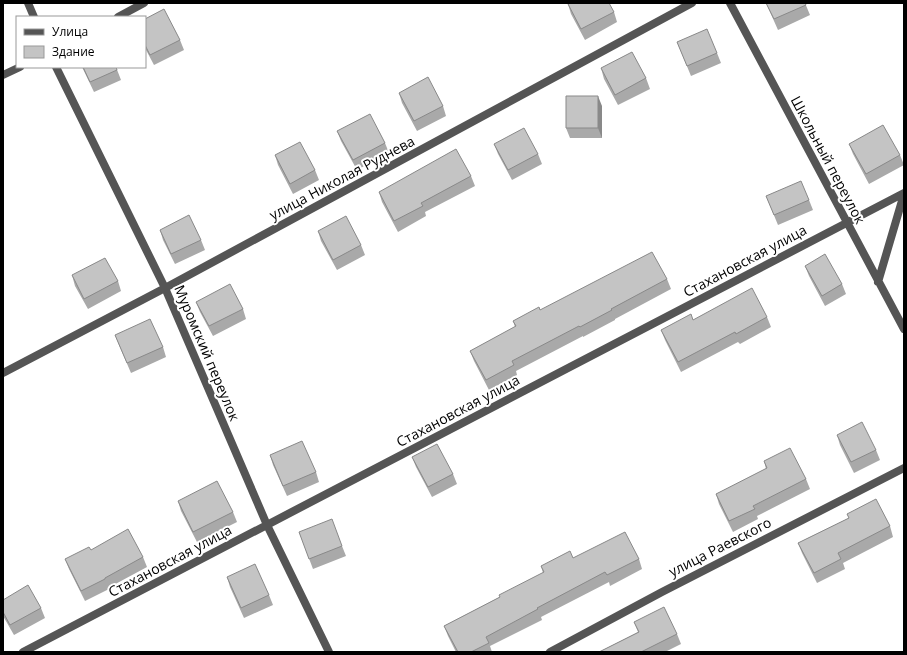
<svg xmlns="http://www.w3.org/2000/svg" width="907" height="655" font-family="'Open Sans',sans-serif">
<style>
.lines{fill:none;stroke-linecap:round;stroke-linejoin:round}
.street{stroke:#555;stroke-width:8}
.wall{fill:#a9a9a9}
.shaded-wall{fill:#898989}
.building{fill:#c4c4c4;stroke:#898989}
.labels{text-anchor:middle;stroke-width:4;stroke-linejoin:round;paint-order:stroke}
.street-label{font-size:14px;fill:#000;stroke:#fff}
</style>
<rect width="100%" height="100%" fill="#fff"/>
<g class="lines">
<path class="street" d="M28,3l6,14
M730,3l174,326
M118,17l26,-14
M56,67l109,221 102,237 62,127
M3,75l17,-8
M878,282l26,-88
M3,373l162,-85 527,-285
M23,652l881,-459
M550,652l112,-60 242,-124"/>
</g>
<path class="wall" d="M766,3h39l5,12 -32,15z
M568,4l46,8 3,10 -32,18 -14,-26z
M145,19l35,21 4,10 -30,15 -9,-17z
M677,42l40,11 4,10 -30,13z
M82,67h34l5,13 -27,12z
M601,68l45,10 4,11 -32,16 -14,-26z
M399,93l44,13 3,10 -29,15 -15,-28z
M602,106v32h-32l-4,-10z
M337,131l48,12 4,10 -32,17 -16,-29z
M494,144l44,10 4,10 -30,16 -14,-26z
M849,144l51,11 4,10 -35,19 -16,-30z
M275,155l40,15 4,10 -26,14 -15,-29z
M471,176l4,10 -50,26 1,4 -28,16 -16,-30 -3,-10z
M766,196l43,4 4,10 -35,15z
M160,230l41,10 4,10 -30,14 -12,-24z
M318,231l43,14 4,10 -28,15 -16,-29z
M805,266l37,18 4,10 -21,12 -16,-30z
M72,275l46,6 3,10 -33,18 -13,-23z
M667,279l4,10 -56,30v1l-32,17v-1l-67,35 1,4 -28,15 -15,-29 -4,-10 45,-24 -2,-6 27,-11z
M196,302l47,7 3,10 -33,17 -13,-24z
M767,317l4,10 -31,17 -2,-2 -57,30 -16,-32 -4,-10 32,-10z
M115,335l48,12 3,10 -35,16 -12,-28z
M837,435l39,15 4,10 -26,13 -14,-28z
M270,455l46,17 3,10 -32,14 -14,-31z
M412,457l41,17 4,10 -25,13 -16,-30z
M764,461l42,18 4,10 -53,27 1,3 -25,13 -14,-28 -3,-10 50,-25z
M178,501l55,11 4,10 -40,20 -16,-31z
M847,514l43,12 3,11 -50,26 2,6 -28,14 -15,-30 -4,-10 51,-25z
M299,532l43,14 4,10 -33,13z
M91,550l52,7 4,10 -39,21 1,1 -24,12 -16,-32 -4,-10z
M573,558l66,1 3,10 -32,17 -1,-4 -68,35 1,3 -52,26 2,6h-36l-8,-16 -4,-10 56,-29 43,-24 -2,-7z
M227,577l42,18 4,10 -29,13 -14,-31z
M3,600l38,8 4,10 -31,17 -11,-19z
M634,622l43,12 4,10 -16,8h-66l39,-20z"/>
<path class="shaded-wall" d="M598,96l4,10v32l-4,-10z"/>
<path class="building" d="M570,3h39l5,9 -33,17 -13,-25z
M766,3h39l1,2 -32,14z
M164,9l16,31 -30,15 -5,-10v-26z
M707,29l10,24 -30,13 -10,-24z
M632,52l14,26 -31,17 -14,-27z
M83,67h33l1,3 -27,12z
M428,77l15,29 -29,15 -15,-28z
M566,96h32v32h-32z
M370,114l15,29 -32,17 -16,-29z
M883,125l17,30 -34,19 -17,-30z
M524,128l14,26 -30,16 -14,-26z
M300,142l15,28 -25,14 -15,-29z
M456,149l15,27 -50,27 2,3 -29,15 -15,-29z
M801,181l8,19 -35,15 -8,-19z
M189,215l12,25 -30,14 -11,-24z
M346,216l15,29 -28,15 -15,-29z
M652,252l15,27 -56,30 1,1 -32,17 -1,-1 -67,35 2,4 -28,15 -16,-29 46,-25 -3,-5 26,-14 1,3z
M825,254l17,30 -20,12 -17,-30z
M105,258l13,23 -34,18 -12,-24z
M230,284l13,25 -34,17 -13,-24z
M752,288l15,29 -31,17 -1,-2 -57,30 -17,-32 30,-16 2,6z
M150,319l13,28 -36,16 -12,-28z
M862,422l14,28 -25,12 -14,-27z
M302,441l14,31 -33,14 -13,-31z
M437,444l16,30 -25,13 -16,-30z
M790,448l16,31 -53,27 2,3 -26,12 -13,-27 51,-26 -3,-7z
M217,481l16,31 -40,20 -15,-31z
M876,499l14,27 -52,27 3,6 -27,14 -16,-30 51,-25 -2,-4z
M332,519l10,27 -33,13 -10,-27z
M128,529l15,28 -38,21v1l-24,12 -16,-32 24,-12 2,3z
M625,532l14,27 -32,16 -2,-3 -68,36 1,1 -52,28 3,6 -18,9h-13l-14,-26 56,-29 -1,-2 45,-23 -3,-6 29,-15 3,7z
M255,564l14,31 -28,13 -14,-31z
M28,585l13,23 -31,17 -7,-13v-12z
M664,607l13,27 -36,18h-42l40,-20 -5,-10z"/>
<g class="labels">
<g class="street-label">
<text transform="translate(828 160) rotate(62)" y="5">Школьный переулок</text>
<text transform="translate(342 178) rotate(-28)" y="5">улица Николая Руднева</text>
<text transform="translate(745 261) rotate(-28)" y="5">Стахановская улица</text>
<text transform="translate(207 353) rotate(67)" y="5">Муромский переулок</text>
<text transform="translate(458 411) rotate(-28)" y="5">Стахановская улица</text>
<text transform="translate(720 547) rotate(-27)" y="5">улица Раевского</text>
<text transform="translate(170 561) rotate(-28)" y="5">Стахановская улица</text>
</g>
</g>
<rect width="907" height="655" fill="none" stroke="#000000" stroke-width="8"/>
<rect x="16" y="16" width="130" height="52" fill="#ffffff" stroke="#999999"/>
<rect x="24" y="29" width="20" height="6" fill="#555555" stroke="#999999"/>
<text x="52" y="36" font-size="12" fill="#000000">Улица</text>
<rect x="24" y="46" width="20" height="12" fill="#c4c4c4" stroke="#999999"/>
<text x="52" y="56" font-size="12" fill="#000000">Здание</text>
</svg>
